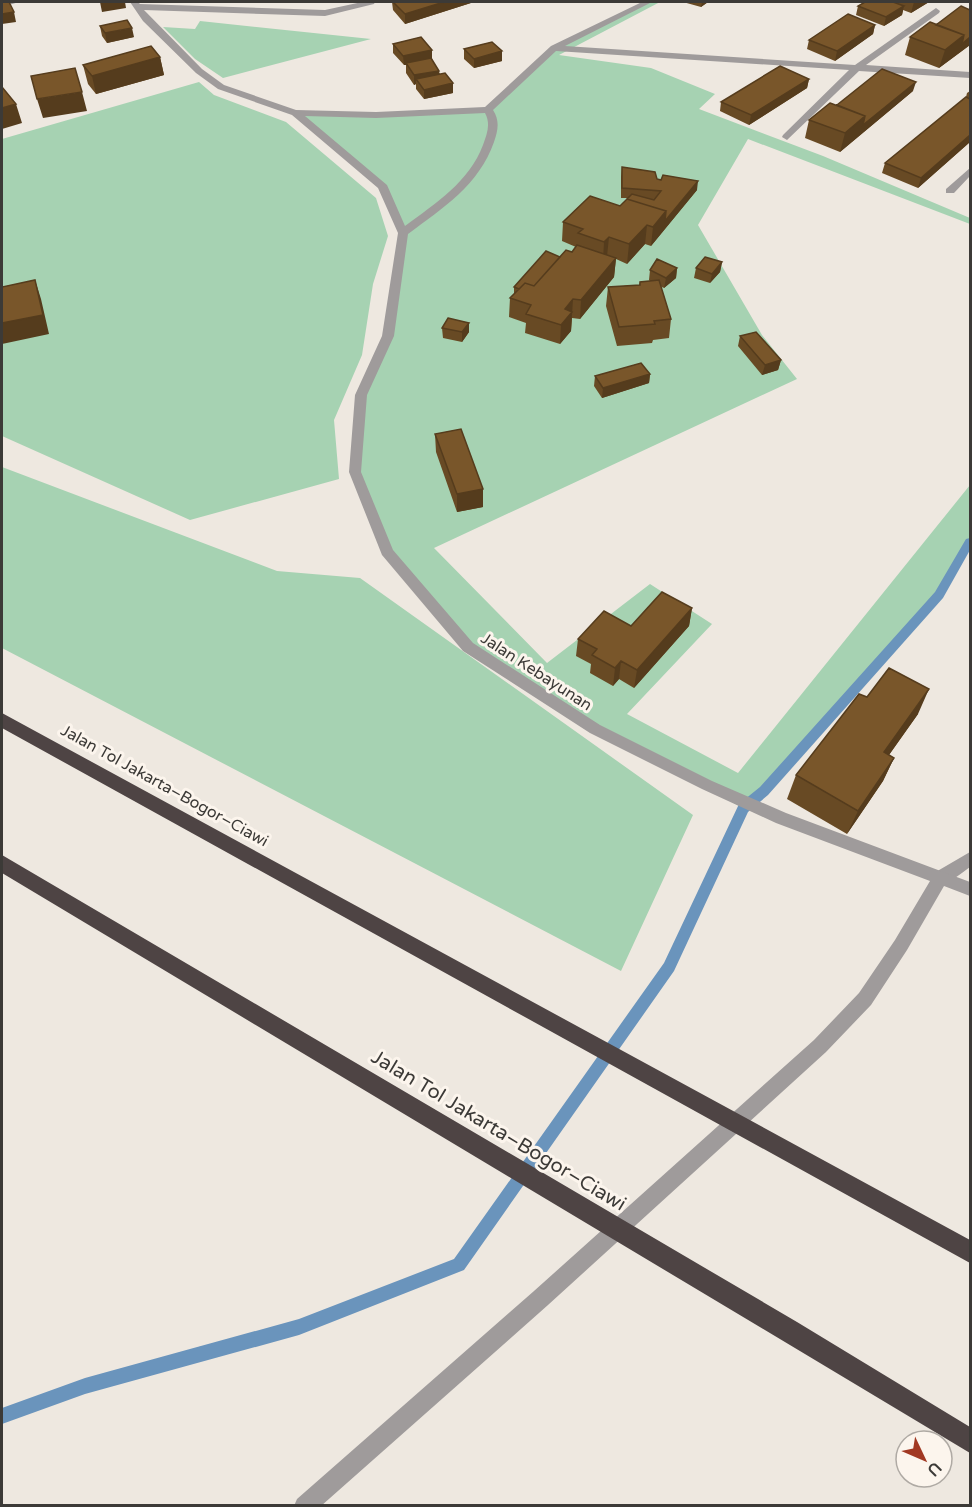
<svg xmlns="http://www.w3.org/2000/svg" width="972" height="1507" font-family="'Varela Round',sans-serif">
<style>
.green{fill:#a6d2b2}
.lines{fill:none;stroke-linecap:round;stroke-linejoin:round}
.stream{fill:#6a94bc;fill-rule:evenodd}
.lane{fill:#9f9b9b;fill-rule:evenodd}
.street{fill:#9f9b9b;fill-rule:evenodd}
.highway{fill:#4e4444;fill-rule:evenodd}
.wall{fill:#684a24}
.shaded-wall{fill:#553c1d}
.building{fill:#79562a;stroke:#553c1d;stroke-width:1.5}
.labels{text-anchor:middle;stroke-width:6;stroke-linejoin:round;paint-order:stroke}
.street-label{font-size:16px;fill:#3c3a37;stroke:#fcf5ed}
.near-street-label{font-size:20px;fill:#3c3a37;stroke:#fcf5ed}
</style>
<rect width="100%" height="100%" fill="#eee8e0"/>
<path class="green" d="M648,2h12l-101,53 92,13 64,26 -16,15 124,47 147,62v6l-222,-85 -50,86 64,110 35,44 -363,169 113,115 103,-79 62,40 -85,90 111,59 232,-288v57l-31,53 -175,196 -21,17 -148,-79 -127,-82 -81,-95 -32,-80 6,-77 27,-59 15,-103 -20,-46 -88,-74 81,2 112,-5 66,-62z
M200,21l171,18 -148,39 -28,-19 -32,-32 32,2z
M199,82l15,13 72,27 90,76 12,38 -15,48 -11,71 -28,65 5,59 -149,41 -188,-84v-297z
M2,467l275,104 83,7 333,237 -72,156 -619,-323z"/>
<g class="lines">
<path class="stream" d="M970,538v12l-27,48 -175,197 -20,17 -74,159 -210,299 -165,65 -214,59 -83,30v-16l83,-30 214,-59 155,-60 210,-296 75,-159 21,-17 175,-195 31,-53z"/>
<path class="lane" d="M970,852v15c-10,7 -24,20 -36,16l-2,-5 2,-5z"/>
<path class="street" d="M2,2h17l-17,5z
M130,2h8l2,2 185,6 37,-8h13l-1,2 -49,12 -181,-6 58,59 22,16 72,25 80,2 109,-5 66,-61 91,-44h10l-87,44 290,19 81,-57 4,3 -1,2 -73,52 104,7v6l-111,-7 -72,69 -5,-3 1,-2 66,-65 -293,-19 -63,59c7,11 5,20 1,32 -15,43 -51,66 -86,92l-14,102 -27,59 -6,77 32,78 80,93 127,82 112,56 74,32 184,69v14l-26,-10 -37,64 -36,55 -45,47 -278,253 -227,201h-27l3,-7 237,-208 280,-251 45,-47 36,-53 35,-59 -154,-58 -74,-34 -112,-56 -127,-82 -81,-96 -33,-83 6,-77 27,-59 16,-103 -20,-45 -86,-73 -74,-26 -22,-16 -53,-52zM485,113c6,11 2,21 -2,32 -14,37 -47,58 -78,81l-18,-41 -82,-69 71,2z
M970,168v8l-16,17h-8v-4z"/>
<path class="highway" d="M2,713l968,527v23l-968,-535z
M2,855l795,467 173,105v26l-968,-580z"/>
</g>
<path class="wall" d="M392,2h82l-69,22 -12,-14z
M683,2h25l-7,5z
M865,2h64l-18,11 -8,-3 -1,5 -18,11 -28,-11 2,-9z
M970,10v35l-31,23 -34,-13 5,-18z
M875,25l-2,9 -38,27 -28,-12 2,-9z
M100,26l34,11 -27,6 -5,-7z
M393,44l39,6v9l8,15 13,19 -29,6 -8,-10v-5l-2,1 -8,-12v-8h-2l-11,-12z
M464,49l38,2v10l-28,7 -10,-9z
M160,57l4,18 -68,19 -8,-10 -5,-19z
M809,79l-2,9 -58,37 -29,-14 1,-9z
M913,91l-73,61 -35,-14 4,-18 28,-15z
M970,91v51l-52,46 -36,-15 3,-10 81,-66 1,-4z
M622,167l35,12 40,11 -46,56 -6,-2 -18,20 -11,-5 -2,18 -34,42 -8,-1 -1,13 -11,13 -35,-11 1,-10 -17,-6 1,-19 4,-4v-7l58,-35 4,-5 -14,-6 1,-19 57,-16 8,-8h-7v-21z
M722,262l-2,10 -10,11 -16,-5 2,-10z
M677,268l-1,10 -12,10 -4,-2 11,33 -2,19 -16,2 -1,3 -35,3 -11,-40 2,-19 31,-2 1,-3 10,-1 -1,-1 1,-10z
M469,323v9l-7,10 -19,-4 -1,-10z
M740,336l41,24 -3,10 -16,5 -24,-29z
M650,374l-1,9 -47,15 -8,-12 1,-10z
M435,434l48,55v18l-26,5 -21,-60z
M692,608l-3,18 -55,62 -15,-9 -6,7 -23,-13 1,-9 -15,-8 2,-17 53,-13z
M867,697l51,17 -29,41 5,3 -11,23 -36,53 -60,-35 9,-24z"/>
<path class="shaded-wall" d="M100,2h25l1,6 -24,4z
M444,2h30l-69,22v-10z
M702,2h6l-7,5z
M914,2h15l-18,11z
M904,6l-2,9 -18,11 2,-9z
M14,12l2,10 -14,2v-10z
M875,25l-2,9 -38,27 2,-10z
M132,28l2,9 -27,6 -2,-10z
M964,35l6,2v8l-31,23 6,-18z
M432,50v9l-26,4v2h-2l-1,-9z
M502,51v10l-28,7v-9z
M160,57l4,18 -68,19 -4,-18z
M439,71l1,9 -24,-1v5l-2,1v-10z
M809,79l-2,9 -58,37 2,-10z
M916,82l-3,9 -73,61 5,-19 20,-17z
M453,83v10l-29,6v-9z
M82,92l5,19 -44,7 -6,-19z
M16,104l6,19 -20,6v-21z
M970,135v7l-52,46 3,-10z
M698,181l-1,9 -46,56 2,-19 13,-16z
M647,225l-2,19 -18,20 2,-20z
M609,237l-2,19 -4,5 1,-19z
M616,258l-2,19 -34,42 1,-19z
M722,262l-2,10 -10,11 2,-9z
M677,268l-1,10 -12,10 2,-10z
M35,280l6,19 8,35 -47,10v-21z
M573,299l-2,32 -11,13 1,-19 4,-16z
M469,323v9l-7,10v-10z
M781,360l-3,10 -16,5 3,-10z
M650,374l-1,9 -47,15 1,-10z
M483,489v18l-26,5v-18z
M692,608l-3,18 -55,62 3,-18z
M621,661l-2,18 -6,7 2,-18z
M929,689l-11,25 -44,62 10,-24z
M894,758l-11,23 -36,53 11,-23z"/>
<path class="building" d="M2,2h7l5,10 -12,2z
M393,2h51l-39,12z
M865,2h28l11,4 -18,11 -28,-11z
M961,6l9,4v27l-8,7 2,-9 -28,-10z
M848,14l27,11 -38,26 -28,-11z
M127,20l5,8 -27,5 -5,-7z
M930,22l34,13 -19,15 -35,-13z
M421,37l11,13 -29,6 -10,-12z
M492,42l10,9 -28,8 -10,-10z
M151,46l9,11 -68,19 -9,-11z
M431,58l8,13 -25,4 -8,-12z
M780,66l29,13 -58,36 -30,-13z
M75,68l7,24 -45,7 -6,-23z
M882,69l34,13 -53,43 2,-9 -28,-11z
M445,73l8,10 -29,7 -8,-11z
M2,87l14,17 -14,4z
M966,97l4,2v36l-49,43 -36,-15z
M830,103l35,13 -20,17 -36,-13z
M622,167l33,5 2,7 4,1 2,-5 35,6 -33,40 1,-10 -39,-12 5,-5 22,6 7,-9 -39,-3z
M590,196l30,10 7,-7 39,12 -13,16 -6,-2 -18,19 -20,-7 -5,5 -26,-9 5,-4 -20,-7z
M577,245l39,13 -35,42 -8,-1 -8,10 7,3 -11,13 -35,-11 5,-9 -21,-7 15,-15 9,3 32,-36 6,2z
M546,251l14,6 -26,29 -9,-3 -6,6 -5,-2z
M705,257l17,5 -10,12 -16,-6z
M657,259l20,9 -11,10 -16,-8z
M35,280l8,35 -41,8v-36z
M659,280l12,39 -17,2 1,3 -36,3 -11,-40 32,-2v-3z
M448,318l21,5 -7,9 -20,-4z
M756,332l25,28 -16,5 -25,-29z
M641,363l9,11 -47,14 -8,-12z
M461,429l22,60 -26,5 -22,-60z
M662,592l30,16 -55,62 -16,-9 -6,7 -23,-13 5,-6 -19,-10 26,-28 27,15z
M889,668l40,21 -45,63 10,6 -36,53 -62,-36 63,-81 8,3z"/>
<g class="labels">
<g class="street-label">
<text transform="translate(537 671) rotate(33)" y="6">Jalan Kebayunan</text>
<text transform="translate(165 785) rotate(29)" y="6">Jalan Tol Jakarta–Bogor–Ciawi</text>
</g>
<g class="near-street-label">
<text transform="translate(499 1130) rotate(31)" y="7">Jalan Tol Jakarta–Bogor–Ciawi</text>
</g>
</g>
<rect width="972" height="1507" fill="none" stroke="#3c3a37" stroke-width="6"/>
<g transform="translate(924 1459) rotate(134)"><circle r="28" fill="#fcf5ed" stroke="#afaaa4" stroke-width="1.5"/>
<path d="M0-4.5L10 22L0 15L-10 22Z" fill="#a13822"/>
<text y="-9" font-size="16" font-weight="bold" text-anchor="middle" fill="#3c3a37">U</text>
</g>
</svg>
